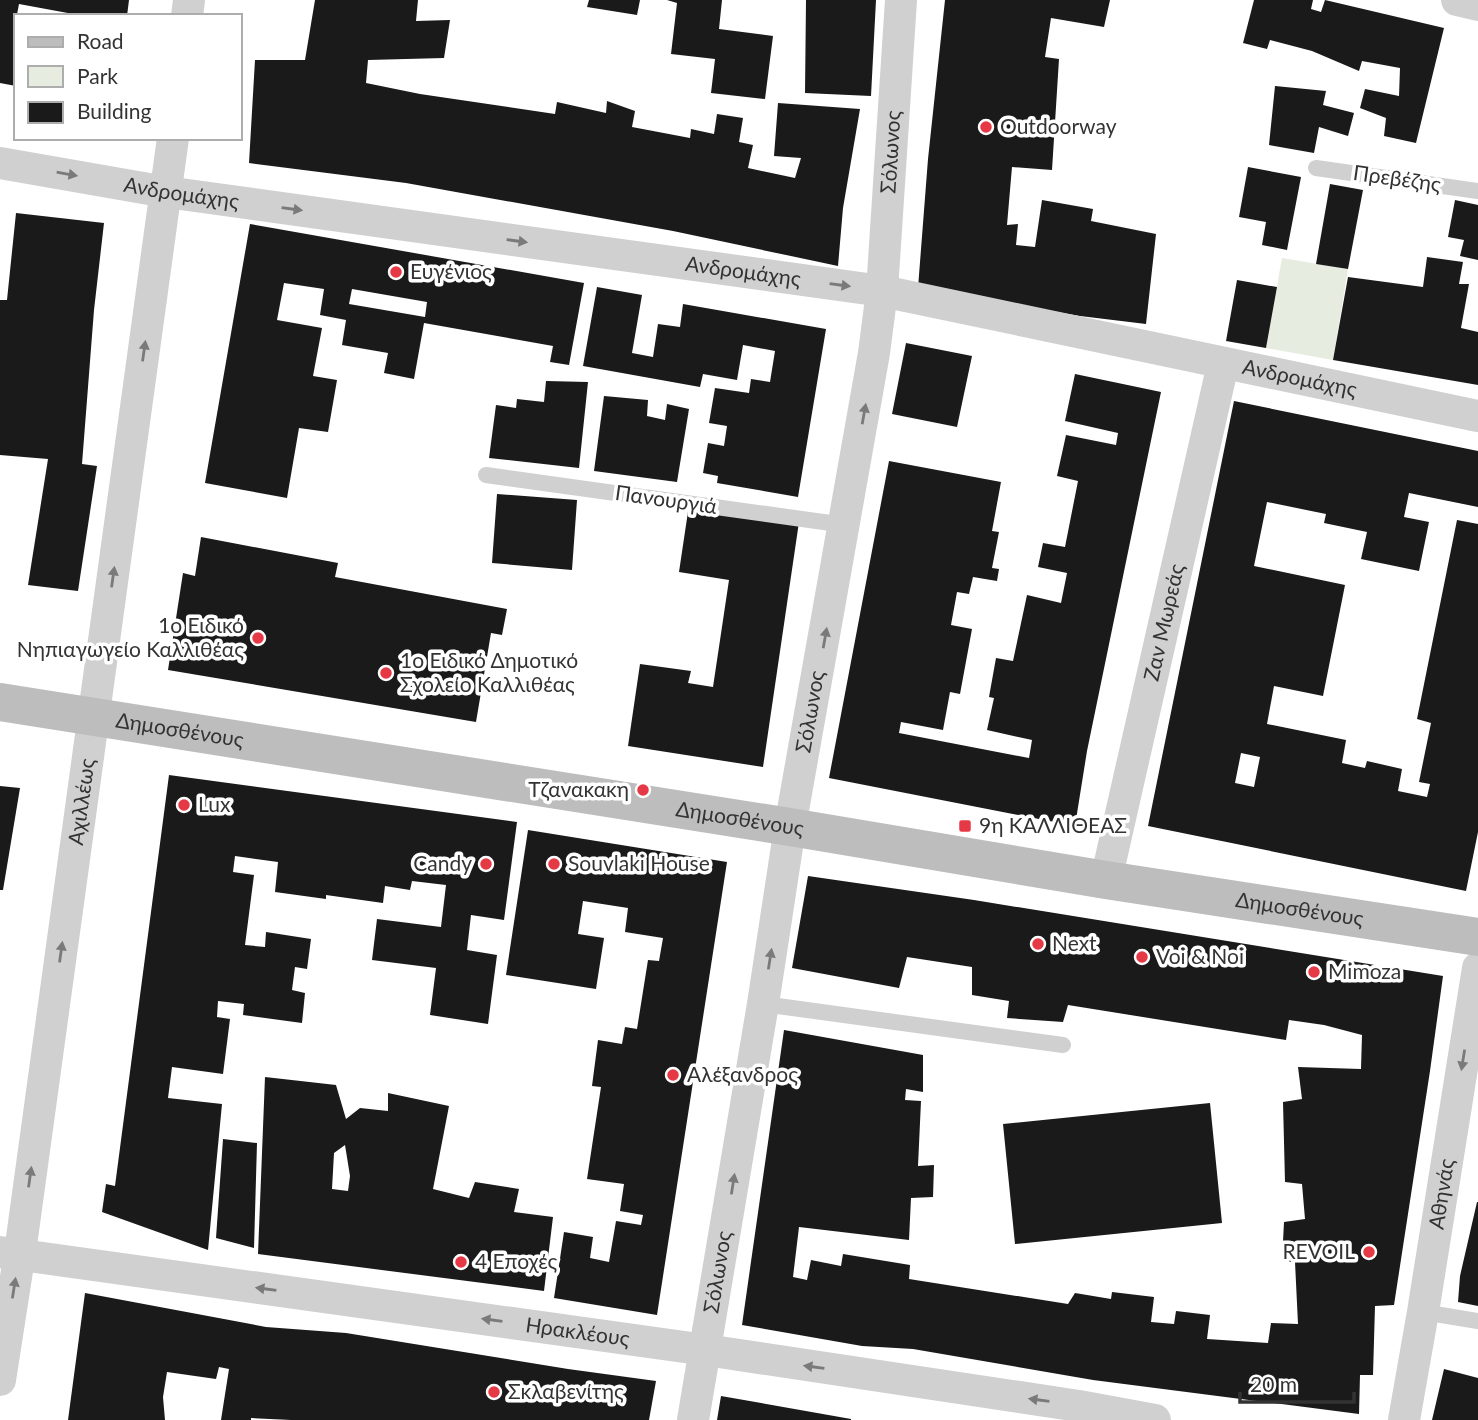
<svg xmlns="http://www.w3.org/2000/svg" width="1478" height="1420" font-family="Lato,sans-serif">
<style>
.green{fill:#e6ecdf}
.building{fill:#1a1a1a;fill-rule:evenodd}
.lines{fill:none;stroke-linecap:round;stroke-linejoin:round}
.lane{stroke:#d0d0d0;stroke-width:16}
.street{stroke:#d0d0d0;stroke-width:32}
.secondary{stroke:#bdbdbd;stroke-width:38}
.oneway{fill:#7a7a7a}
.poi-dot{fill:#e63946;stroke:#fff;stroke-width:2.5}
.labels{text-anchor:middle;stroke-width:7;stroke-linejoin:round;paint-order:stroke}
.poi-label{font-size:21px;fill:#333;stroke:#fff;text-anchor:start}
.street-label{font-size:21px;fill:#333;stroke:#fff}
</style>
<rect width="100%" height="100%" fill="#fff"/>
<path class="green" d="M1282,258l66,11 -15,91 -67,-12z"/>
<path class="building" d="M0,0h129l-2,16h-43l-65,-12 -4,21 1,61 -16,-3z
M315,0h103l-2,21 34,-1 -6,38 -76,2 -2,23 54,11 135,20 2,-12 49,11 1,-12 28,10 -3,16 58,11 1,-9 23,5 3,-20 26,4 -4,24 14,3 -5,23 47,10 6,-20 -27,-2 4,-53 82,6 -17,99 -5,58 -165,-35 -267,-48 -157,-20 6,-103h50z
M589,0h51l-3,15 -50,-8z
M667,0h55l-3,29 54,7 -8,63 -54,-6 4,-34 -44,-5 6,-51z
M806,0h70l-5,96 -66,-3z
M945,0h165l-6,27 -53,-9 -6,39 14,2 -7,111 -40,-3 -5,58 11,-1 -2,21 19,2 7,-47 51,9 -2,12 65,13 -10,90 -66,-8 -162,-28 10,-129z
M1254,0h59l-2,9 10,3 4,-12 119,28 -28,115 -32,-7 2,-18 -26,-10 5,-19 34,7 1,-28 -38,-7 -3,10 -47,-20 -42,-11 -3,9 -24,-6z
M1275,86l51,5 -3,14 31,8 -6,23 -29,-9 -5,26 -45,-8z
M1248,167l53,10 -14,73 -25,-5 4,-23 -27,-5z
M1330,184l33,6 -15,79 -32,-5z
M1455,200l23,5v55l-18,-4 4,-16 -16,-3z
M16,213l88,10 -10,87 -12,154 15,2 -19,125 -50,-6 20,-126 -48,-4v-155h7z
M250,224l334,59 -15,82 -19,-3 3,-16 -129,-23 -10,56 -30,-6 4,-20 -46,-8 4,-25 -26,-5 4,-26 -40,-6 -7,37 45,8 -9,48 24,4 -9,52 -29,-4 -12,70 -82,-15zM352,289l75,13 -2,15 -76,-13z
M1427,257l36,5 -4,22h10l-8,44 17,4v53l-145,-25 15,-83 75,10z
M1237,280l40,7 -11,61 -40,-7z
M597,287l45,8 -10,58 21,4 5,-33 22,3 3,-23 143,25 -28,168 -81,-14 1,-7 -15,-3 5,-30 16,3 3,-20 -18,-3 6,-35 34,5 2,-14 19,3 5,-31 -32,-6 -6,35 -34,-6 -3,13 -117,-21z
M906,343l66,13 -15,71 -65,-13z
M1075,374l86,18 -74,359 -12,75 -246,-48 60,-317 112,21 -9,49 7,1 -7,36 7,1 -2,12 -24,-4 -4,17 -12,-2 -6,33 21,4 -12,65 -10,-2 -7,38 -42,-8 -2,11 130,25 3,-18 -45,-10 7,-32 -5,-1 7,-39 17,3 14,-66 34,8 6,-30 -29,-6 5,-24 22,4 13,-66 -21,-5 9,-41 50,10 2,-12 -53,-12z
M546,381l42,1 -9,86 -90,-10 7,-53 20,3 1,-9 27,3z
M604,396l44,4 -1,16 18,4 2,-16 22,5 -12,73 -83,-11z
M1234,401l244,50v56l-69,-14 -5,24 25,5 -10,49 -58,-12 6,-27 -43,-9 2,-9 -59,-12 -13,64 91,19 -22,111 -49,-10 -7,38 79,16 -4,23 23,5 2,-7 35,8 -4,22 29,6 3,-13 -11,-2 12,-59 -14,-4 40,-199 21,4v308l-12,59 -318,-65zM1241,753l19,4 -6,30 -19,-4z
M497,494l80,6 -5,70 -80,-7z
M689,505l110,17 -36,245 -135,-21 12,-82 51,7 -3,12 25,4 16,-107 -50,-8z
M201,537l137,26 -3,14 172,32 -5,26 -11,-2 -15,89 -308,-52 15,-97 12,3z
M169,775l348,47 -13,98 -33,-5 -4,35 30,5 -9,69 -58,-9 6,-47 -64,-8 5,-41 64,8 5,-42 -34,-4 -2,9 -25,-4 -2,17 -57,-8v4l-51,-7 3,-30 -43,-6 -2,16 21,3 -9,70 20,2 1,-15 45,7 -4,30 -12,-2 -3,23 13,3 -3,30 -59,-8 1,-11 -26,-3 -1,16 13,2 -7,55 -51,-7 -4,31 54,6 -14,146 -106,-38 4,-28 9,2z
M0,786l20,2 -17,102h-3z
M528,830l199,32 -70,453 -103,-17 10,-66 29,5 -3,21 19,4 7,-41 25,4 2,-10 -23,-4 4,-27 -37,-5 14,-92 -9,-1 6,-46 24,4 3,-17 12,2 11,-69 11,1 4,-23 -38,-6 3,-24 -45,-7 -5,33 26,4 -8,51 -90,-14z
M808,876l166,24 469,76 -13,95 -36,234 -19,1 -2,69h-13l-1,39 -266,-34 -180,-31 -51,-3 -120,-21 42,-295 139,25v37l-17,-3 -1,11 16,1 -3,65 16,-1 -1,32 -22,1 -2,42 -110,-13 -6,50 14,3 4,-20 30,6 2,-12 67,11 -1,14 159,25 7,-11 36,6 1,-7 42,5 -3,25 23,2 2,-13 34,4 -3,24 61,4 3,-20 27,1 -3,-62 -13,-1 2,-39 21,-3 -3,-35 -17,-2 -2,-80 19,-3 -4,-32 63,2 1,-34 -38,-10 -35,-5 -3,20 -218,-35 -5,17 -56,-4 2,-17 -37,-6v-28l-65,-10 -8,31 -107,-20z
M265,1077l71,8 10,34 14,-11 28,3v-18l61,13 -16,83 36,9 6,-16 44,7 -5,23 39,5 -9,74 -286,-37zM345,1145l5,31 -2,15 -16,-2 2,-36z
M1210,1103l12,120 -207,21 -12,-120z
M223,1139l34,4 -3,105 -38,-10z
M1477,1202h1v104l-20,-4 2,-26z
M85,1293l181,34 80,6 222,36 88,12 -7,39h-358l-40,-2v2h-30l8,-51 -10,-2 -3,12 -49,-7 -4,25 2,23h-97z
M1444,1369l34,9v42h-46z
M721,1396l130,23v1h-134z"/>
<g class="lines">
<path class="lane" d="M1316,168l162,23
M486,475l359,50
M763,1004l300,41
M1423,1312l55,9"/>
<g class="street">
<path d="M1457,0l21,5"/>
<path d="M187,16l2,-16"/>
<path id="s1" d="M0,163l166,29 716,99 596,125"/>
<path id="s2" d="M1106,880l117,-516"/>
<path id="s3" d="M0,1252l706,98 373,56 76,14"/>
<path id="s4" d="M0,1380l21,-135 152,-1107"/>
<path id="s5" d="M693,1420l70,-416 27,-177 84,-474 8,-62 19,-291"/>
<path id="s6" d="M1404,1420l19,-108 55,-344"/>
</g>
<path class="secondary" id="s7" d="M0,702l790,125 316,53 372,57"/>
</g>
<defs><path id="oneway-solid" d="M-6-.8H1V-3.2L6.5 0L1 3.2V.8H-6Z" transform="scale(1.75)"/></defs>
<g class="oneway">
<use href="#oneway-solid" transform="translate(67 174) rotate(10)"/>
<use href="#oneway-solid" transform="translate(292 209) rotate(8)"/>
<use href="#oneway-solid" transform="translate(517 241) rotate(8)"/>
<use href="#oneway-solid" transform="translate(840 285) rotate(8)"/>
<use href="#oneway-solid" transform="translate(144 351) rotate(-82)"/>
<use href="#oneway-solid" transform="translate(864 414) rotate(-80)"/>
<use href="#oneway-solid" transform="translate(113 577) rotate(-82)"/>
<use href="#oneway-solid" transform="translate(825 638) rotate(-80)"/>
<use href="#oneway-solid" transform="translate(61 952) rotate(-82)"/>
<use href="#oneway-solid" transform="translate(770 959) rotate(-81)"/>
<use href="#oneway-solid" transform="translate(1463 1060) rotate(99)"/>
<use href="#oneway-solid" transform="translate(30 1177) rotate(-82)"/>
<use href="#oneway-solid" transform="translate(733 1184) rotate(-81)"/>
<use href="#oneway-solid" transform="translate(14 1288) rotate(-81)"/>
<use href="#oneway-solid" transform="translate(266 1289) rotate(-172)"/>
<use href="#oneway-solid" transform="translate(492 1320) rotate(-172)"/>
<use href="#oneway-solid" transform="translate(814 1367) rotate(-172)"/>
<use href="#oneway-solid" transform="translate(1039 1400) rotate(-172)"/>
</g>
<g class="poi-dot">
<circle cx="986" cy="127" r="7"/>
<circle cx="396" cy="272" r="7"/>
<circle cx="258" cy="638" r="7"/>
<circle cx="386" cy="673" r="7"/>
<circle cx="643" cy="790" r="7"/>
<circle cx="184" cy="805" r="7"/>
<rect x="958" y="819" width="14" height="14" rx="3.5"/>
<circle cx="486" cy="864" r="7"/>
<circle cx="554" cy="864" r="7"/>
<circle cx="1038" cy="944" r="7"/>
<circle cx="1142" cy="957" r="7"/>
<circle cx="1314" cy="972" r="7"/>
<circle cx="673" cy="1075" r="7"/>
<circle cx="1369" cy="1252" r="7"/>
<circle cx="461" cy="1262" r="7"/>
<circle cx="494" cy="1392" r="7"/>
</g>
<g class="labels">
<g class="poi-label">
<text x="1000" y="134">Outdoorway</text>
<text x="410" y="279">Ευγένιος</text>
<text x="244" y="633" text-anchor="end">1ο Ειδικό<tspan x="244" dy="24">Νηπιαγωγείο Καλλιθέας</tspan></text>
<text x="400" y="668">1ο Ειδικό Δημοτικό<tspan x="400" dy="24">Σχολείο Καλλιθέας</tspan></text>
<text x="629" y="797" text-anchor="end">Τζανακακη</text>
<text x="198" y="812">Lux</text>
<text x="979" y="833">9η ΚΑΛΛΙΘΕΑΣ</text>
<text x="472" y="871" text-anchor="end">Candy</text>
<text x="568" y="871">Souvlaki House</text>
<text x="1052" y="951">Next</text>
<text x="1156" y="964">Voi &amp; Noi</text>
<text x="1328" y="979">Mimoza</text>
<text x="687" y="1082">Αλέξανδρος</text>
<text x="1355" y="1259" text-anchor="end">REVOIL</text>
<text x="475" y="1269">4 Εποχές</text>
<text x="508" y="1399">Σκλαβενίτης</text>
</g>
<g class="street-label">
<text dy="7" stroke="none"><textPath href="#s5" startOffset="1284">Σόλωνος</textPath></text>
<text transform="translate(1397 179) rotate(8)" y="7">Πρεβέζης</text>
<text dy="7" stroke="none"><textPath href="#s1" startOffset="184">Ανδρομάχης</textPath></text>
<text dy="7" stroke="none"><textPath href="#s1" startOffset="751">Ανδρομάχης</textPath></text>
<text dy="7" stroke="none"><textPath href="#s1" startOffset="1318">Ανδρομάχης</textPath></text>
<text transform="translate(666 500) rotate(8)" y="7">Πανουργιά</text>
<text dy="7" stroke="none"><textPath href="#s2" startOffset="264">Ζαν Μωρεάς</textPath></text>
<text dy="7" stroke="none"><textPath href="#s5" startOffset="718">Σόλωνος</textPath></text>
<text dy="7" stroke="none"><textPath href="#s7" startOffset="182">Δημοσθένους</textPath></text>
<text dy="7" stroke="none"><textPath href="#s4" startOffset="584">Αχιλλέως</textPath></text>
<text dy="7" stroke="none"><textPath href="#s7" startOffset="749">Δημοσθένους</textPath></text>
<text dy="7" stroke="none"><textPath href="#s7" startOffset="1316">Δημοσθένους</textPath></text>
<text dy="7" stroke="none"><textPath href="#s6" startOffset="229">Αθηνάς</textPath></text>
<text dy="7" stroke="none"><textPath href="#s5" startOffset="150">Σόλωνος</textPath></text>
<text dy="7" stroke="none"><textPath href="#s3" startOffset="583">Ηρακλέους</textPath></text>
</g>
</g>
<rect x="14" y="14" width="228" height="126" fill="#ffffff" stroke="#adadad" stroke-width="2"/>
<rect x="28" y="37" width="35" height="10" fill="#bdbdbd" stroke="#adadad" stroke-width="2"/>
<text x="77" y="49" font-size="21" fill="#333333">Road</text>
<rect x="28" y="66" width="35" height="21" fill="#e6ecdf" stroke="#adadad" stroke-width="2"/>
<text x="77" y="84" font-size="21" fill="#333333">Park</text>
<rect x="28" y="102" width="35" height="21" fill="#1a1a1a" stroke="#adadad" stroke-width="2"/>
<text x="77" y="119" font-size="21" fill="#333333">Building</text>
<path d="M1240 1392v10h114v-10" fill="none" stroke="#333333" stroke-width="3.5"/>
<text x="1250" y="1392" font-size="21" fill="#333333" stroke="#ffffff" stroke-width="5" paint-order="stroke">20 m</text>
</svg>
